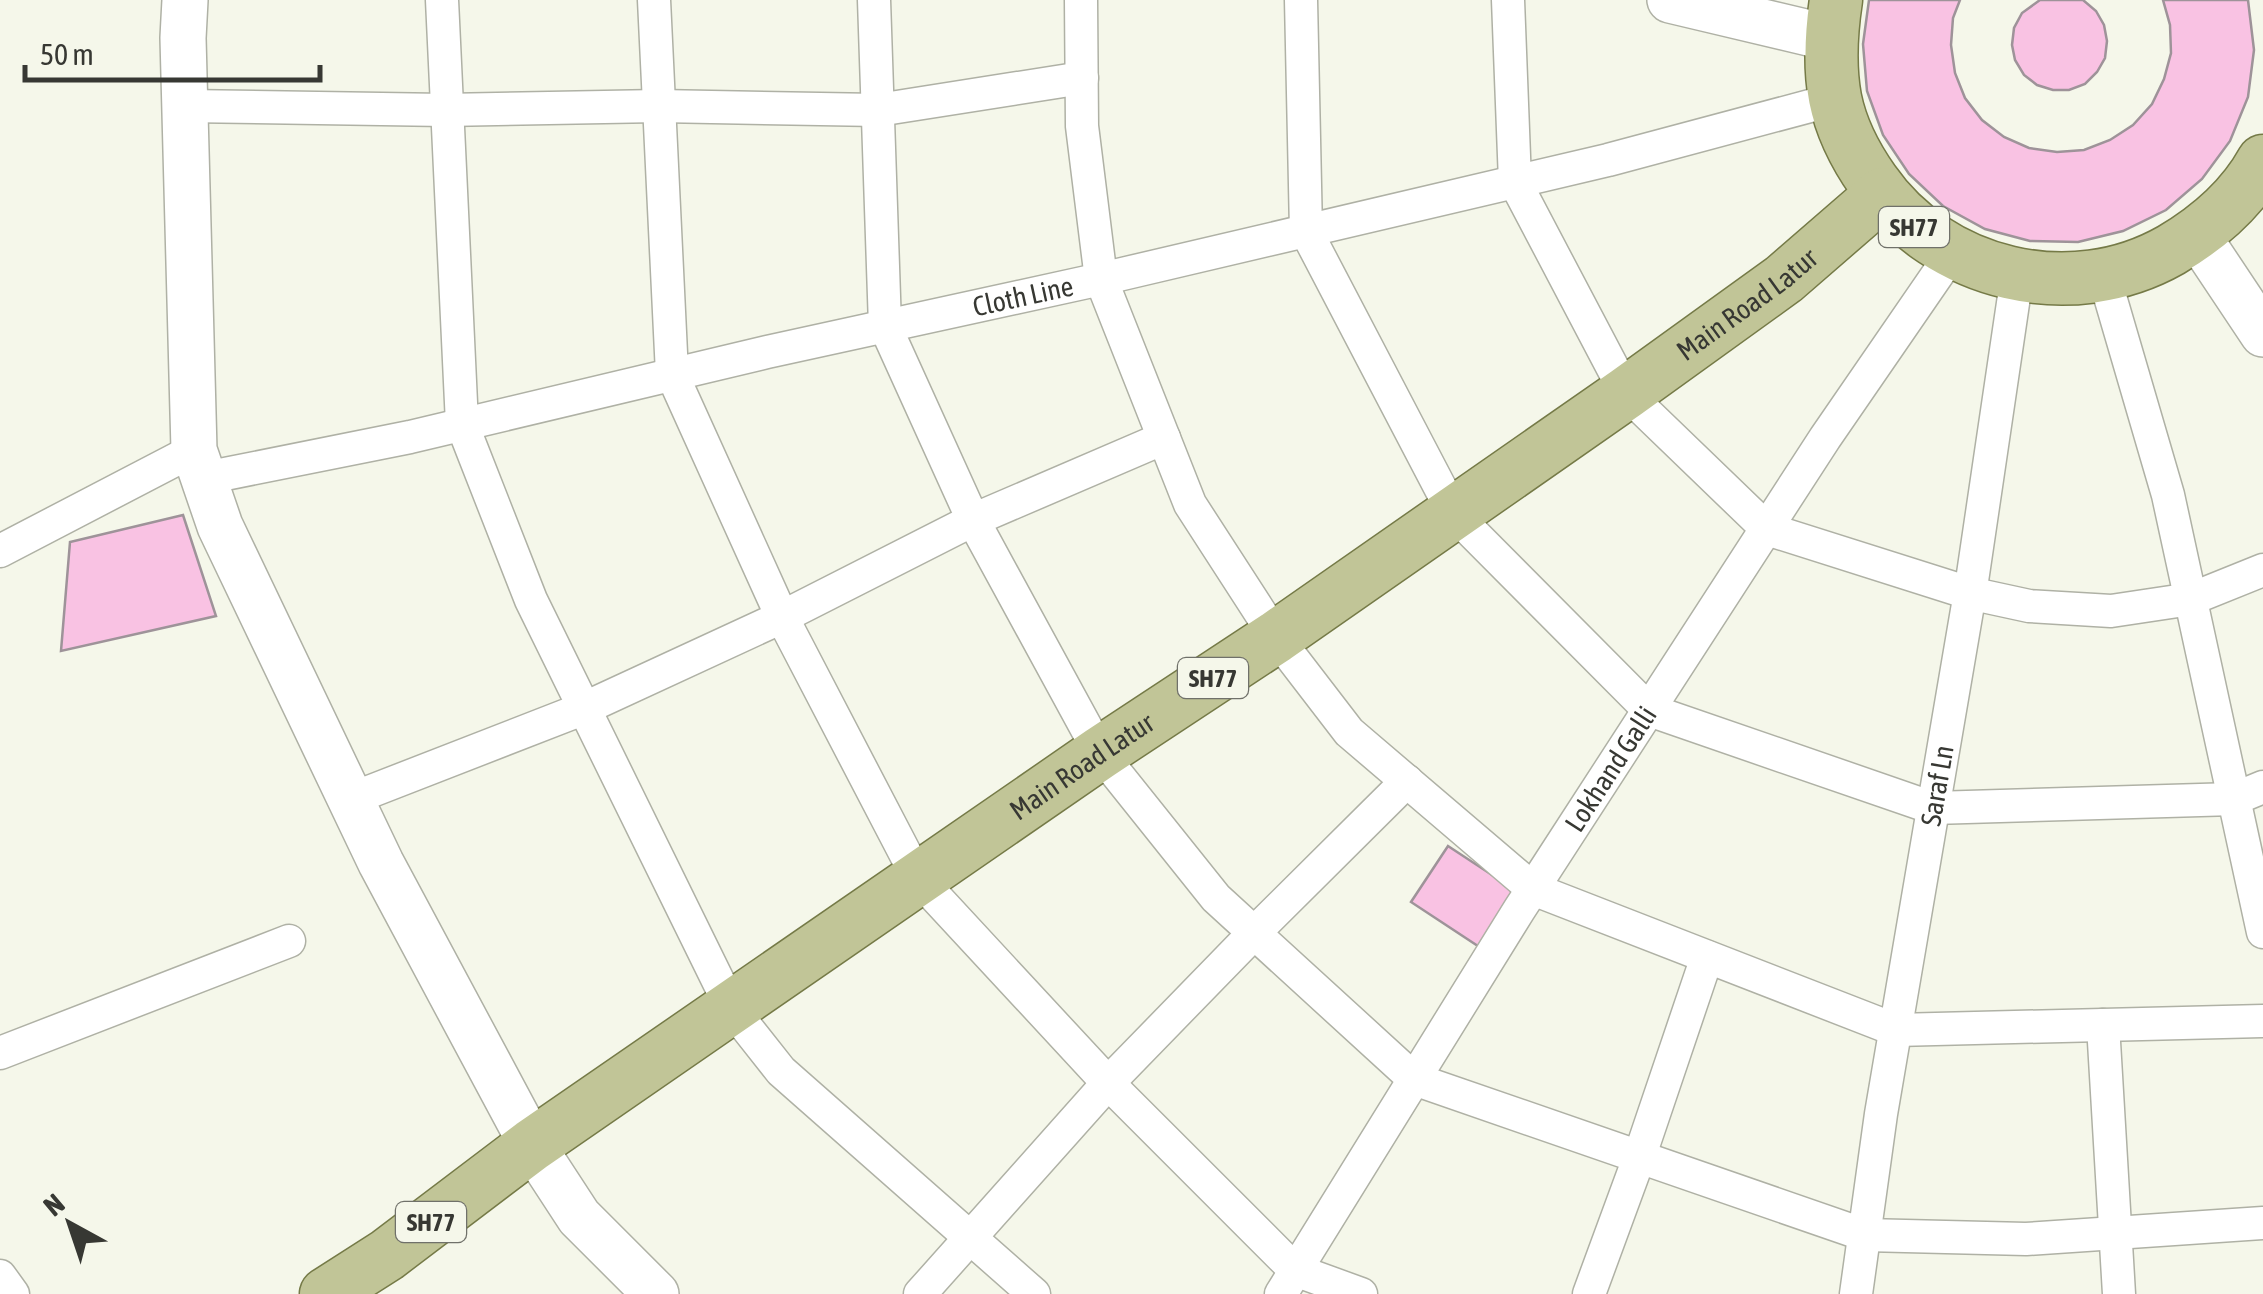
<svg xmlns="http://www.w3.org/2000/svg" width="2263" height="1294" font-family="'Asap Condensed',sans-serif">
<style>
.building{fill:#f9c2e3;stroke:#9e9399;stroke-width:2.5}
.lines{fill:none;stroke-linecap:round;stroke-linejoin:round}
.street-casing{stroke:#afb1a5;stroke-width:35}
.secondary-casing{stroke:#afb1a5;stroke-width:48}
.primary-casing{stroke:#757a47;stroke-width:55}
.street{stroke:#fff;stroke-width:32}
.secondary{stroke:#fff;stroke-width:45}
.primary{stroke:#c1c597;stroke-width:52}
.labels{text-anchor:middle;stroke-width:9;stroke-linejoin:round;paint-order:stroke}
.shield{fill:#f5f7ea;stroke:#70716a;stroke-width:2.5}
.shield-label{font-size:25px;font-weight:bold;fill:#373833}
.street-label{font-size:28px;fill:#373833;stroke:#f5f7ea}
</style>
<rect width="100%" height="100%" fill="#f5f7ea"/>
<path class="building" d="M1869,0h91l-7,18 -2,27 4,28 10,25 17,22 22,17 25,11 28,4 27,-2 26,-10 23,-15 19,-21 12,-25 7,-26 -1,-28 -7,-25h85l6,50 -6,47 -18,44 -28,38 -36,31 -43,21 -45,11 -48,-1 -45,-12 -42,-23 -34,-32 -26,-39 -16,-44 -4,-47z
M2040,0h43l13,11 8,14 3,16 -2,17 -8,14 -12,12 -16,6h-16l-16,-5 -13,-10 -9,-15 -3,-15 2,-17 8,-15z
M183,515l33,101 -155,35 9,-109z
M1448,846l73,48 -37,56 -73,-48z"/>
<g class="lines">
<defs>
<g id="street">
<path d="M442,0l20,424 69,176 201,409 49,62 253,223"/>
<path d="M654,0l18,374 110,243 136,261 190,205 187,187 66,24"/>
<path d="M874,0l11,326 88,194 127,233 116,145 198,181 451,156 161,4 237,-16"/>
<path d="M1081,0l1,126 19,153 89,225 86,133 73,95 184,157 363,141 367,-9"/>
<path d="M1301,0l5,231 148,283 195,196 284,98 301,-9 29,-12"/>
<path d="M1508,0l7,182 111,211 141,136 202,64 60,13 82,5 80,-12 72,-29"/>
<path d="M185,106l260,4 214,-4 219,4 204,-32"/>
<path d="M2104,276l64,219 95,437"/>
<path id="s1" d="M205,478l205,-41 357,-85 334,-73 507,-119 228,-61"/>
<path d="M0,551l194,-101"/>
<path d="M351,799l234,-91 197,-91 191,-97 191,-82"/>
<path d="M2103,1025l16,269"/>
<path d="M0,1053l289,-112"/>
<path d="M0,1276l13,18"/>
<path d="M920,1294l188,-211 146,-150 153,-152"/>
<path id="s2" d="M1281,1294l238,-384 306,-472 128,-186"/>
<path d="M1589,1294l50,-136 68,-201"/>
<path id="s3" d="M1856,1294l25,-180 91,-533 45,-305"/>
</g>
<path id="secondary" d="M185,0l-2,38 11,412 26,76 161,337 151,282 47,72 77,77
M1670,0l160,38
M2197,235l66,99"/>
<g id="primary">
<path d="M1836,0c-5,33 -7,65 -1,98 6,30 21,59 38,83 66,95 198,126 298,69 37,-22 71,-51 92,-89"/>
<path id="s4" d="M326,1294l61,-39 145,-110 568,-392 176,-116 350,-244 158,-114 98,-85"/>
</g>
</defs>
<use href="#street" class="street-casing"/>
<use href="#secondary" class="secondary-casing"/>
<use href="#primary" class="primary-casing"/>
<use href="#street" class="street"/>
<use href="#secondary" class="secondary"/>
<use href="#primary" class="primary"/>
</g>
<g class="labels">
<g class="shield">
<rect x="1879" y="207" width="70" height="40" rx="8"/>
<rect x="1178" y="658" width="70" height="40" rx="8"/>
<rect x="396" y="1202" width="70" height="40" rx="8"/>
</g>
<g class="shield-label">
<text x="1914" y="236">SH77</text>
<text x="1213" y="687">SH77</text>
<text x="431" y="1231">SH77</text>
</g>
<g class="street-label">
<text dy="10" stroke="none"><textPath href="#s1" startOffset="838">Cloth Line</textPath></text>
<text dy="10" stroke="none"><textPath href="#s4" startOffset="1732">Main Road Latur</textPath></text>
<text dy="10" stroke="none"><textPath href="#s4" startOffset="922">Main Road Latur</textPath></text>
<text dy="10" stroke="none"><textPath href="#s2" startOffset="620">Lokhand Galli</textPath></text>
<text dy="10" stroke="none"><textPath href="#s3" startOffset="515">Saraf Ln</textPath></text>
</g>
</g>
<g transform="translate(70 1224) rotate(320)" stroke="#f5f7ea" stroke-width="8" paint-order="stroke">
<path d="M0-8L18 38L0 25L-18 38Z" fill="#373833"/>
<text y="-15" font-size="28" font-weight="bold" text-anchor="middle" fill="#373833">N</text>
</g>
<path d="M25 65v15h295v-15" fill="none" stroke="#373833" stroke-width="5"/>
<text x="40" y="65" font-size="30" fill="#373833" stroke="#f5f7ea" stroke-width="8" paint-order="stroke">50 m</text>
</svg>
